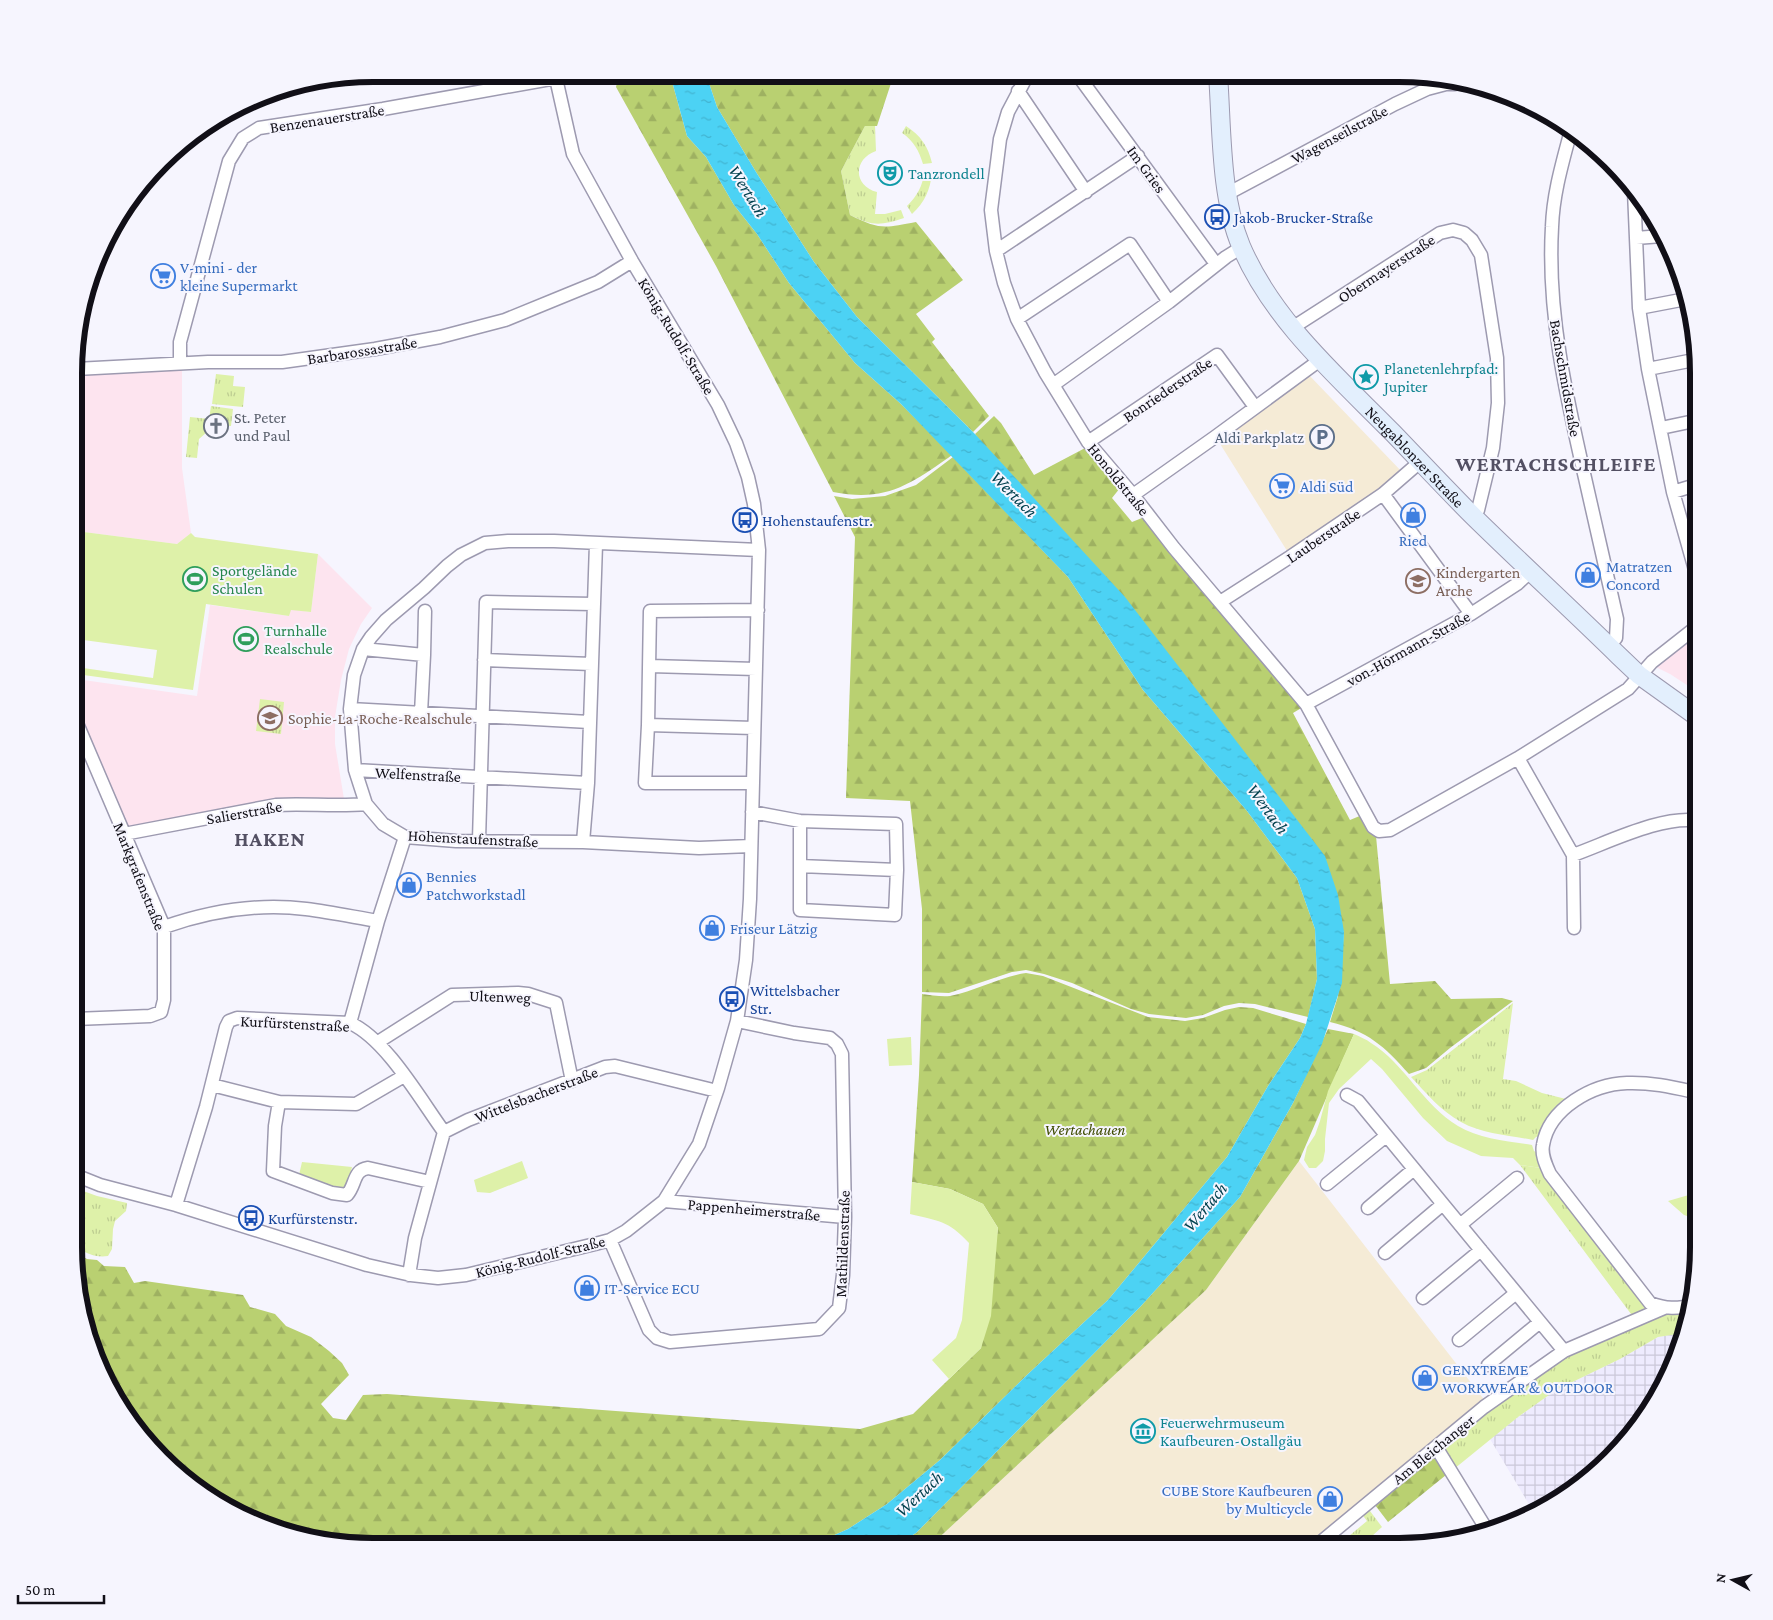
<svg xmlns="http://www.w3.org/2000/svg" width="1773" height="1620" font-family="'Crimson Pro',serif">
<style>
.commercial{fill:#f5ebd6}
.industrial{fill:url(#industrial-grid)}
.education{fill:#fde4ef}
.grass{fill:url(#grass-tufts)}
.forest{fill:url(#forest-firs)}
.green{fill:#def1a9}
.water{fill:url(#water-ripples)}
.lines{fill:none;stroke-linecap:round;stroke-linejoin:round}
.street-casing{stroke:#9d9ab0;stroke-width:15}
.secondary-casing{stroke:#9d9ab0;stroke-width:20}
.street{stroke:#fff;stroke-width:12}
.secondary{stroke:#e3effd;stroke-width:18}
.labels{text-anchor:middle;stroke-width:4;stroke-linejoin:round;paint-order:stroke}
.street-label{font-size:16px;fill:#110f17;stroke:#f6f5fe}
.culture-label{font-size:16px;fill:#0d838f;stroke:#f6f5fe;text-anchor:start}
.transit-label{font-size:16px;fill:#164399;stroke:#f6f5fe;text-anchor:start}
.shop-label{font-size:16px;fill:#366cbe;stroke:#f6f5fe;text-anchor:start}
.worship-label{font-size:16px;fill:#5b616d;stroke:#f6f5fe;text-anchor:start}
.service-label{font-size:16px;fill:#4e5e75;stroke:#f6f5fe;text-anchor:end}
.leisure-label{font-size:16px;fill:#27864d;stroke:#f6f5fe;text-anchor:start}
.education-label{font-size:16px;fill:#785e54;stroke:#f6f5fe;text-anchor:start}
.park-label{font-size:16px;font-style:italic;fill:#3f4c01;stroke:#f6f5fe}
.water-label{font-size:18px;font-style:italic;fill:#02414f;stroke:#f6f5fe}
.district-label{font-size:21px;font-weight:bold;letter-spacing:1px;fill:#535063;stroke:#f6f5fe}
.rim{fill:none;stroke:#110f17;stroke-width:6}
</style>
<defs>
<pattern id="industrial-grid" width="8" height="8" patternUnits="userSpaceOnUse" patternTransform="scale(1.25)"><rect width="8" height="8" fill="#eeebfe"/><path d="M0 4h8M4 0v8" fill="none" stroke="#cbc8d9"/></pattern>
<pattern id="grass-tufts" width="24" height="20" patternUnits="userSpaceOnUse" patternTransform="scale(1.25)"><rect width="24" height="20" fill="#def1a9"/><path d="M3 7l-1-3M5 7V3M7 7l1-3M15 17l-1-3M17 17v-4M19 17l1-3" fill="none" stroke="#bdcd91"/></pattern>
<pattern id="forest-firs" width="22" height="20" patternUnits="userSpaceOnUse" patternTransform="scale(1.25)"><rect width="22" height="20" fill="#b9d071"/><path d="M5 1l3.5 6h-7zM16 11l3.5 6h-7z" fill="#9eb161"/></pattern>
<pattern id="water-ripples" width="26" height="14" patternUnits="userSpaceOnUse" patternTransform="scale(1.25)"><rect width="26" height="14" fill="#4cd2f4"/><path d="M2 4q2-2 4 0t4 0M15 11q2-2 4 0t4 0" fill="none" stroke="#41b3d0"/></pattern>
</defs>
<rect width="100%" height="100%" fill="#f6f5fe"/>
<path class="commercial" d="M1307,373l97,101 -115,80 -72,-115z
M1299,1161l187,241 -175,144h-381l276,-256z"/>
<path class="industrial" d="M1684,1333l-16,46 -71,93 -64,39 -43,-72 28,-22 38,-27 64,-31 38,-22z"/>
<path class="education" d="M182,366v102l9,65 -14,11 -101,-13v-159z
M318,554l54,54 -11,16 -12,25 -8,31 -6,37v27l10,61 -20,-2 -199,27 -50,-117v-34l121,17 13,-91 79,11 1,-7 21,3z
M1699,627v66l-29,-19 -18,-9z"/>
<path class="grass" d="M865,126h10l1,25c-23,8 -23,35 1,41l-2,22h10l16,-4 3,8c-24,8 -32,8 -54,-3l-9,-44z
M906,126c15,10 22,20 26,37l-9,1c-4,-13 -9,-23 -21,-31z
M924,172l8,1c-2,17 -7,29 -20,41l-5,-8c10,-10 16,-20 17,-34z
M216,374l18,2 -1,10 12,1 -2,20 -31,-3z
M211,406l22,3 -2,17 -16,-1 -16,14 -2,19 -11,-1 4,-40 19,2z
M260,699l24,3 -3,32 -25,-3z
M1513,1003l-10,76 13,2 26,12 28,7 -28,35 -6,2 -3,3c-24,-5 -51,-6 -72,-18 -20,-11 -35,-29 -50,-45l16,-7z
M1520,1165l21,3 113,141 -20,9z
M75,1188l22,8 30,7 -1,8 -11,10 -2,8 -1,20 -4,7c-13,2 -22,-3 -34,-10l7,-24 -7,-6z
M1692,1308l-8,25 -26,4 -38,22 -64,31 -38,27 -64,52 -14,-21 66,-53 59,-40 98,-42z
M1367,1507l15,20 -21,19h-24l30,-25 -6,-8z"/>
<path class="forest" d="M619,74h51l17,62 19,21 28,48 23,29 32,49 66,80 46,41 51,51 -4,3c-40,28 -64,44 -115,34l-117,-226 -100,-179z
M706,74h188l-17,52h-12l-24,45 9,44c30,15 34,13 66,7l47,58 -47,34 19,25 -3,3 57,74 -16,16 -116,-115 -43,-55 -58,-90 -39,-65z
M994,416l7,7 33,52 53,-28 33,41 -8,10 20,24 10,-4 161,189 -10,6 57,107 12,-5 14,21 14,148 45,-3 16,18 51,-1 11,3 -63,47 -24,20 -17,6c-25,-28 -41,-43 -79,-52l8,-26 6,-64 -369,-498z
M953,457l115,120 75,113 104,121 50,67 18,51 2,50 -9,38 -53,-13 -16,-1 -15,3 -21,9 -17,3 -37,-4 -18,-5 -59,-26 -28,-9 -18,-4 -14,2 -63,21 -27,-1v-83l-12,-108 -64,-3 9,-261 -21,-41 18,3 33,-3 31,-11z
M1026,973l17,3 105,41 37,4 18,-3 22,-8 14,-3 14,1 53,16 -6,14 -32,48 -41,71 -119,143 -80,74 -88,86 -53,44 -39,25 -38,17h-437l-58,-6 -74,-25 -93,-71 -52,-83 -22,-95v-14l13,7 10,1 7,6 21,1 9,16 11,-2 98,14 7,12 25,7 11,12 25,11 18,14 13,12 7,12 -28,29 12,14 13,2 17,-25 24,-1 473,35 53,-15 68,-66 17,-120 -15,-24 -33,-15 -38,-7 7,-107 3,-81c9,1 19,3 28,2 26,-5 49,-19 76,-23z
M1328,1029l26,5 -55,127 -93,129 -276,256h-36l22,-13 225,-227 99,-109 53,-94z
M1433,1456l13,19 -58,47 -13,-17z"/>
<path class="green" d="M76,531l101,13 14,-11 4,4 123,17 -7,58 -20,-2 -2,6 -83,-12 -13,86 -117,-16v-7l77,11 4,-28 -81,-11z
M1354,1034c6,3 12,5 17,9 33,20 52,62 87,83 21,13 50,15 74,19l2,6 5,3 2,14 -21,-3 -7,-7 -32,-2 -34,-15 -24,-23 -41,-49 -11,-10 -32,30 -10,14 -4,36v12l-2,10 -7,7h-7l-5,-8 3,-13 8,-12 5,-14 8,-30z
M911,1037l1,28 -23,1 -2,-27z
M522,1161l6,17 -38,15 -13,-1 -3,-12z
M302,1162l50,5 -5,19c-13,7 -35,-6 -48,-11z
M912,1182l38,7 33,15 15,24 -7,88 -10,32 -32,31 -17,-19 24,-22 6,-18 7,-77c-21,-23 -31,-22 -59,-29z
M1699,1192v28l-15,-5 -16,-14z"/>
<path class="water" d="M670,74h36l11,33 39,65 58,90 43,55 118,117 150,163 200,259 13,39 6,37 -2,51 -20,61 -29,59 -53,94 -99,109 -225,227 -22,13h-84l38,-17 39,-25 53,-44 88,-86 80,-74 119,-143 41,-71 32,-48 6,-14 11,-45 -2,-50 -18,-51 -50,-67 -104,-121 -75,-113 -167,-173 -46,-41 -66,-80 -32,-49 -23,-29 -28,-48 -19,-21z"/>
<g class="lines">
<defs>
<path id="street" d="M1028,74l-20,38 -8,27 -9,71 5,41 8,32 13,36 28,53 43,70 45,53 41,53 132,156 67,123 6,4 11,-1 128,-72 110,-69 24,-27 47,-37
M1077,74l139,190
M1018,91l68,101
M1570,134c-8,30 -17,61 -18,93 -5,85 14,168 33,251 11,47 21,94 32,141l-1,19 -8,8
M1634,191l5,117 9,61 25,123 26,92
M1227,194l168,-90 32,-15 19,-5h9
M1636,238l26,-2
M996,251l142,-95
M1639,308l47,-9
M1017,319l113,-75 39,58
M1292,328l148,-95 13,-3 11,3 8,7 9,15 16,103 1,45 -5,45 -15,62 -5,6
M180,363v-21l49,-181 14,-23 16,-10 124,-19 173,-31
M76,369l132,-7h74l93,-13 65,-12 65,-17 49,-20 44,-18 34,-21
M1648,369l51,-10
M1053,385l116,-83 57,-45 16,-10
M1661,428l38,-8
M1088,442l129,-87 38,52
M1673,492l26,-8
M1383,494l88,120
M1133,495l82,-58 105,-77
M1220,602l70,-45 93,-63 38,-33
M363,649l61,6
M484,660l108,4
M650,666l106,3
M1306,704l165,-90 46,-30 14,-13
M350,709l239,13
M421,713l3,-58 1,-44
M648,725l106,3
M1518,758l55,97 1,73
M355,770l233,13
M753,783h-108l3,-58 2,-114 108,-1
M752,812l48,9 96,3 1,46 -2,45 -95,-5v-89
M124,834l152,-29c30,-2 60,2 90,-1
M479,840l7,-238 108,2
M583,842l5,-59 8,-239
M751,846l-52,2 -116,-6 -127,-1 -51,-4 -22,-13 -17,-20 -11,-34 -5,-61 4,-34 9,-26 8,-12 15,-17 38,-32 23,-22 14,-11 24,-12 23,-2h46l205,9
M1573,855c34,-12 91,-41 126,-34
M800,866l97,4
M164,927c46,-16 94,-24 142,-18 24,3 48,8 72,12
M75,1019l75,-3 11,-4 3,-12v-73l-88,-206
M350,1023l28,-102 27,-84
M378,1042l74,-47 66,-2 10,1 28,9 16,78
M212,1085l67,17 77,2 48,-28
M1347,1095l11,6 206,250
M279,1102l-4,24 -2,45 59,22 15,2c9,-10 6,-25 21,-27l62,14
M444,1132l24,-12 137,-53 10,-1 102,25
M75,1175l25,10 76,20 191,60 44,10 27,3 28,-3 129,-31 15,-4 16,-9 38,-30 35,-57 19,-56 19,-67 9,-61 4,-61 9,-349 -5,-46 -6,-27 -12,-34 -18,-38 -86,-144 -59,-107 -18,-80
M1327,1184l59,-48
M664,1201l181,16
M176,1205l30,-98 20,-80 3,-6 8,-3 113,5c36,16 70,76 94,109
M1368,1208l46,-39
M1460,1225l57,-47
M610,1240l39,90 8,8 13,4 149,-13 20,-21 4,-33 2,-58 -3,-163 -5,-10 -7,-6 -36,-5 -57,-12
M1385,1253l58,-49
M409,1275l6,-37 29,-106
M1423,1298l58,-48
M1693,1305c-16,4 -27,4 -43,-2l-100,-129c-4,-9 -9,-19 -7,-29 6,-37 50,-61 84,-62 25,-1 49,5 72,10
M1459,1340l57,-47
M1488,1365l52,-43
M1436,1447l51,83
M1316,1546l168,-139 80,-56 100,-43"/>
<g id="secondary">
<path id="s1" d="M1218,74c4,55 2,122 23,172 32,75 96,130 152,187 27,28 54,57 81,84 48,47 97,92 145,139l20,19 60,43"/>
</g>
</defs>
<use href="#street" class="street-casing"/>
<use href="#secondary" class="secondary-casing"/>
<use href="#street" class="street"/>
<use href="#secondary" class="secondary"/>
</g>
<defs>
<symbol id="theatre-ring" viewBox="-11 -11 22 22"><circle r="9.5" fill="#f6f5fe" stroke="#0f9aa8" stroke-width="1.5"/><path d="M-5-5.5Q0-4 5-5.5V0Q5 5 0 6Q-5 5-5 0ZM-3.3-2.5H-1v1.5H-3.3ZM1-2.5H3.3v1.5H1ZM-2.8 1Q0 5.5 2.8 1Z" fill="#0f9aa8"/></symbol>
<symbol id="bus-ring" viewBox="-11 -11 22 22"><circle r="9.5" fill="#f6f5fe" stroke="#1a4fb4" stroke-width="1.5"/><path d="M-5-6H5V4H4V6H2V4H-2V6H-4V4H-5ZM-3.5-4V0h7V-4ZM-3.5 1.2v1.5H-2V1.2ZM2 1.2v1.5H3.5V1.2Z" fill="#1a4fb4"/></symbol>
<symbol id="supermarket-ring" viewBox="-11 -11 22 22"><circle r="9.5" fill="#f6f5fe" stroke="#3f7fe0" stroke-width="1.5"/><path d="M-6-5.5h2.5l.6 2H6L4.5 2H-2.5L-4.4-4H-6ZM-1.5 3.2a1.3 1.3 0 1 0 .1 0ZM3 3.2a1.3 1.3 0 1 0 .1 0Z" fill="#3f7fe0"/></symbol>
<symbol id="sight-ring" viewBox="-11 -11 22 22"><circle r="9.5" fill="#f6f5fe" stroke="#0f9aa8" stroke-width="1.5"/><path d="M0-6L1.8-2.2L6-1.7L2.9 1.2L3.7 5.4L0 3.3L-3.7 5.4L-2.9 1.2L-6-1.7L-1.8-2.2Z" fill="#0f9aa8"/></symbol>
<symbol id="church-ring" viewBox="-11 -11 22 22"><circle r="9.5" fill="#f6f5fe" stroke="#6b7280" stroke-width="1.5"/><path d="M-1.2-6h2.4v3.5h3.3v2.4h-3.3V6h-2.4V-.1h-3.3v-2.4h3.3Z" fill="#6b7280"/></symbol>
<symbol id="parking-ring" viewBox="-11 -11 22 22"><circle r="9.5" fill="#f6f5fe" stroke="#5c6f8a" stroke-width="1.5"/><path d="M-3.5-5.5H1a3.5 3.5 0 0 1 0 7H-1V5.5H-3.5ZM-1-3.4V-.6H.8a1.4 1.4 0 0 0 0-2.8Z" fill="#5c6f8a"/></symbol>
<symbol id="shop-ring" viewBox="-11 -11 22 22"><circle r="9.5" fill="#f6f5fe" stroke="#3f7fe0" stroke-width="1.5"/><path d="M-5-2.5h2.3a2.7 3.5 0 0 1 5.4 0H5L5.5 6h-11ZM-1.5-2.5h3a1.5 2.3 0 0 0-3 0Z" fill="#3f7fe0"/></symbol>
<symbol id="stadium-ring" viewBox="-11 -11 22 22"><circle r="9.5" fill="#f6f5fe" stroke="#2e9e5b" stroke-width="1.5"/><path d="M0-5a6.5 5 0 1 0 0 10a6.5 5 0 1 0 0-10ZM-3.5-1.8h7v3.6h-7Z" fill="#2e9e5b"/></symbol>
<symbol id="school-ring" viewBox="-11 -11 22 22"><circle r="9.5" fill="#f6f5fe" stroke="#8d6e63" stroke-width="1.5"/><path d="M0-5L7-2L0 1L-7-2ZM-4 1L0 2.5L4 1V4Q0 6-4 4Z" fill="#8d6e63"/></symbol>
<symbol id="museum-ring" viewBox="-11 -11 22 22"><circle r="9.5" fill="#f6f5fe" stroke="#0f9aa8" stroke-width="1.5"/><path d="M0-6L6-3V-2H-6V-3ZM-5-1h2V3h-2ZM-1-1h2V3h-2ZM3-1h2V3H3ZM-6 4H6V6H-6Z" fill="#0f9aa8"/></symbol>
</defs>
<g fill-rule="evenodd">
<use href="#theatre-ring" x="876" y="159" width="28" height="28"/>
<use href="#bus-ring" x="1203" y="203" width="28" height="28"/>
<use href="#supermarket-ring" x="149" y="262" width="28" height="28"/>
<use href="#sight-ring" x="1352" y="363" width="28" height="28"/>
<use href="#church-ring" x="202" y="412" width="28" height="28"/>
<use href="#parking-ring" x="1308" y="423" width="28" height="28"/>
<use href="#supermarket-ring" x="1268" y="472" width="28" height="28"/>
<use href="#shop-ring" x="1399" y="501" width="28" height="28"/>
<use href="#bus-ring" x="731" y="506" width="28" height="28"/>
<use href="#shop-ring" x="1574" y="561" width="28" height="28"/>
<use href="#stadium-ring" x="181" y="565" width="28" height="28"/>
<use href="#school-ring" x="1404" y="567" width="28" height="28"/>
<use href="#stadium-ring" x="232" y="625" width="28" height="28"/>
<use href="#school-ring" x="256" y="704" width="28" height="28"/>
<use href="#shop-ring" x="395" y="871" width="28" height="28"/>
<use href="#shop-ring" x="698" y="914" width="28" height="28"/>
<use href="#bus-ring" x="718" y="985" width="28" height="28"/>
<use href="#bus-ring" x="237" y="1204" width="28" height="28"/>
<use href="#shop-ring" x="573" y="1274" width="28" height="28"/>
<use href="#shop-ring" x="1411" y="1364" width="28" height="28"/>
<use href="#museum-ring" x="1129" y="1417" width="28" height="28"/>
<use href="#shop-ring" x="1316" y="1485" width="28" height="28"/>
</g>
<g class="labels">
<g class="street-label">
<text transform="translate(327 118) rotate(-9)" y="6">Benzenauerstraße</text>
<text transform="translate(1339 134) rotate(-28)" y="6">Wagenseilstraße</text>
<text transform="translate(1147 169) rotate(54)" y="6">Im Gries</text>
<text transform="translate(1386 268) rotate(-33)" y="6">Obermayerstraße</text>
<text transform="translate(677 336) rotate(59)" y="6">König-Rudolf-Straße</text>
<text transform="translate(362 350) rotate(-9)" y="6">Barbarossastraße</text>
<text transform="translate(1566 378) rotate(80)" y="6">Bachschmidstraße</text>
<text transform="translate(1167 389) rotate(-34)" y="6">Bonriederstraße</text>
<text dy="6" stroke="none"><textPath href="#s1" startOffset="449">Neugablonzer Straße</textPath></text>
<text transform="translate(1119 479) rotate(51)" y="6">Honoldstraße</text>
<text transform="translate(1323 535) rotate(-34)" y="6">Lauberstraße</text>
<text transform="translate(1408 648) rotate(-29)" y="6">von-Hörmann-Straße</text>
<text transform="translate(418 774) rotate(3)" y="6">Welfenstraße</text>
<text transform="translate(244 812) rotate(-10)" y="6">Salierstraße</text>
<text transform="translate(473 838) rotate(3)" y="6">Hohenstaufenstraße</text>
<text transform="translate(140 876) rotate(68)" y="6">Markgrafenstraße</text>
<text transform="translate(500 996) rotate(2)" y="6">Ultenweg</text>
<text transform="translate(295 1023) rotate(3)" y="6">Kurfürstenstraße</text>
<text transform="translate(536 1094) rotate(-21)" y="6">Wittelsbacherstraße</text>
<text transform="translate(754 1209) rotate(5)" y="6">Pappenheimerstraße</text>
<text transform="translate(842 1244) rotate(-88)" y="6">Mathildenstraße</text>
<text transform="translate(540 1256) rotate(-14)" y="6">König-Rudolf-Straße</text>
<text transform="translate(1433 1449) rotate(-39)" y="6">Am Bleichanger</text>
</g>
<g class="culture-label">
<text x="908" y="179">Tanzrondell</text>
<text x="1384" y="374">Planetenlehrpfad:<tspan x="1384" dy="18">Jupiter</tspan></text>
<text x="1160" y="1428">Feuerwehrmuseum<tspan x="1160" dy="18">Kaufbeuren-Ostallgäu</tspan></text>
</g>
<g class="transit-label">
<text x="1234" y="223">Jakob-Brucker-Straße</text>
<text x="762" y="526">Hohenstaufenstr.</text>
<text x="750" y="996">Wittelsbacher<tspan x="750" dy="18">Str.</tspan></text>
<text x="268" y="1224">Kurfürstenstr.</text>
</g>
<g class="shop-label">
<text x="180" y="273">V-mini - der<tspan x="180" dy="18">kleine Supermarkt</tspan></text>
<text x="1300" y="492">Aldi Süd</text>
<text x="1413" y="546" text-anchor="middle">Ried</text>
<text x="1606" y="572">Matratzen<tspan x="1606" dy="18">Concord</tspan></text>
<text x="426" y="882">Bennies<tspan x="426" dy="18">Patchworkstadl</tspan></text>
<text x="730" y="934">Friseur Lätzig</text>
<text x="604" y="1294">IT-Service ECU</text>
<text x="1442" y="1375">GENXTREME<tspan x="1442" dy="18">WORKWEAR &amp; OUTDOOR</tspan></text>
<text x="1312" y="1496" text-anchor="end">CUBE Store Kaufbeuren<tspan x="1312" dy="18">by Multicycle</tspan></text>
</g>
<g class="worship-label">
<text x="234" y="423">St. Peter<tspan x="234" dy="18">und Paul</tspan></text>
</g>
<g class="service-label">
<text x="1304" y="443">Aldi Parkplatz</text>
</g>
<g class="leisure-label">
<text x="212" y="576">Sportgelände<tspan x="212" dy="18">Schulen</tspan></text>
<text x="264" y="636">Turnhalle<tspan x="264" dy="18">Realschule</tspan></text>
</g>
<g class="education-label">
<text x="1436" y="578">Kindergarten<tspan x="1436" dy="18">Arche</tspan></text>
<text x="288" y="724">Sophie-La-Roche-Realschule</text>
</g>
<g class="park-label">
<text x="1085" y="1135">Wertachauen</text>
</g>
<g class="water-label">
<text transform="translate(748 191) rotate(58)" y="6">Wertach</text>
<text transform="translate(1014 494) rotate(45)" y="6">Wertach</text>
<text transform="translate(1268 809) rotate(54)" y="6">Wertach</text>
<text transform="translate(1205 1207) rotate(-50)" y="6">Wertach</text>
<text transform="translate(919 1494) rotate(-43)" y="6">Wertach</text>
</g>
<g class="district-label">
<text x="1556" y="471">WERTACHSCHLEIFE</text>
<text x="270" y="846">HAKEN</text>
</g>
</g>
<path d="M0 0H1773V1620H0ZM373 82H1399A291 291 0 0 1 1690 373V1247A291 291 0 0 1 1399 1538H373A291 291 0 0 1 82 1247V373A291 291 0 0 1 373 82Z" fill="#f6f5fe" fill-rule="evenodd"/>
<path class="rim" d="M373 82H1399A291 291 0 0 1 1690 373V1247A291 291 0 0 1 1399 1538H373A291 291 0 0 1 82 1247V373A291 291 0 0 1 373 82Z"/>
<g transform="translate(1733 1580) rotate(278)" stroke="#f6f5fe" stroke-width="4" paint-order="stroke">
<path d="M0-4L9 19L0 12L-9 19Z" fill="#110f17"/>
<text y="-8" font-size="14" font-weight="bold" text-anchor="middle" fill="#110f17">N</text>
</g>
<path d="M18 1595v8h86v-8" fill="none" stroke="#110f17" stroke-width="2.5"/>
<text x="25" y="1595" font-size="15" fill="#110f17" stroke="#f6f5fe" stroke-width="4" paint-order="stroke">50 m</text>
</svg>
